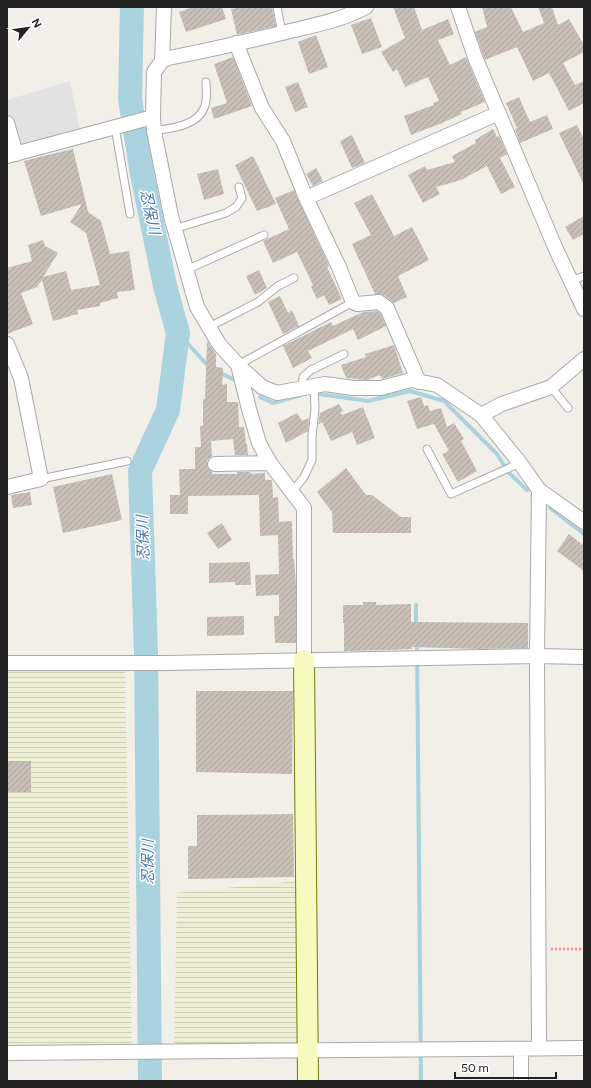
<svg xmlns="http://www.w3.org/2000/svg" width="591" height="1088" font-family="Figtree,'Noto Sans JP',sans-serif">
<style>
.farmland{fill:url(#farmland-rules)}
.parking{fill:#e2e2e2}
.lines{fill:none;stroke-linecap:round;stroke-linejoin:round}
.stream{stroke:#aad3df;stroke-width:4}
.river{stroke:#aad3df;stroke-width:24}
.building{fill:url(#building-hatch)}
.lane-casing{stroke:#a9a9a9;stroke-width:9}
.street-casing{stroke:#a9a9a9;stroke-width:16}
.secondary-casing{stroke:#707d05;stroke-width:22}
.path{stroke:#fa8072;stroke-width:2.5;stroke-dasharray:2 2;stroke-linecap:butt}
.lane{stroke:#fff;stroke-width:7}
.street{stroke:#fff;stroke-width:14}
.secondary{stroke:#f7fabf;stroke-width:20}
.labels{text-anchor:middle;stroke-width:3;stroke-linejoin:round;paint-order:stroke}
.water-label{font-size:15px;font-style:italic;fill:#4a7aab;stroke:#fff}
</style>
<defs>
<pattern id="farmland-rules" width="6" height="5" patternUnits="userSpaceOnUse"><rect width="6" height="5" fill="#eef0d5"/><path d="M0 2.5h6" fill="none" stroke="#ccceb7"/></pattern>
<pattern id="building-hatch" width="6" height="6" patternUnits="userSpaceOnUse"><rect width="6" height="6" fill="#c7bfb8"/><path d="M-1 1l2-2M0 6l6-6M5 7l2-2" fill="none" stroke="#aba49e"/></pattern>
</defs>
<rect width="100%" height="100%" fill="#f2efe9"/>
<path class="farmland" d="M125,662l7,390 -125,1v-390z
M306,880l2,170 -134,2 3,-159z"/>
<path class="parking" d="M70,81l11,55 -65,18 -9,-31v-23z"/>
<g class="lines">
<path class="stream" d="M178,333l32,35
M218,372l21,10
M313,393l55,8 42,-10 34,10 53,53 11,18 19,18
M260,397l13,6 28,-8
M550,508l34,26
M416,605v22
M417,642l4,439"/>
<path class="river" d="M132,7l-2,92 12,75 23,112 13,47 -10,77 -28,61 6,181 4,429"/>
</g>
<path class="building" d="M194,7h28l4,12 -40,13 -7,-20z
M241,7h31l4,19 -39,9 -6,-26z
M393,7h21l8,23 26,-11 6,15 -16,6 12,25 16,-8 19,45 -24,10 1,2 -20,9 -31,12 -7,-19 30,-11 -1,-2 6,-2 -11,-24 -23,10 -8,-18 -4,3 -12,-20 24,-14z
M482,7h29l12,25 21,-9 -6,-16h14l6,18 11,-6 15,26v7l-21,11 12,22 9,-4v22l-15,8 -20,-38 -16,8 -16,-34 -32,13 -10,-28 12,-5z
M371,18l11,29 -20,7 -11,-29z
M316,35l12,32 -19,7 -11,-32z
M233,57l19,49 -38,13 -3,-11 16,-5 -13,-39z
M298,82l10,25 -13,5 -10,-25z
M519,97l11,25 17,-7 6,14 -33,14 -5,-14 2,-1 -11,-25z
M577,125l7,15v45l-25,-52z
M493,129l4,8 2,-1 8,18 -7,4 15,29 -14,7 -14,-28 -26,14 -25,7 4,7 -17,9 -15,-28 17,-9 2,4 28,-8 -3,-6 24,-13 -1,-3z
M352,135l13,28 -13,5 -12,-27z
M73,149l15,63 13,9 9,33 19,-3 6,39 -18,2 1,6 -18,5v3l-23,4 1,4 -25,7 -11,-41 -5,7 -16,6 12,31 -26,10v-66l25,-7 -4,-16 15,-5 2,6 13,7 -15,24 23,-6 5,19 29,-5 -14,-52 -16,-11 12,-18 -41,12 -17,-55 19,-5z
M253,156l23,48 -19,7 -22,-46z
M316,168l7,13 -10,5 -7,-12z
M218,169l6,25 -20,6 -7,-26z
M294,190l35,76 -2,1 15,32 -13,6 -5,-10 -7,4 -6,-12 2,-2 -16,-33 -24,11 -10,-22 26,-12 -14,-31z
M372,194l22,42 18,-9 17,33 -31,16 9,21 -13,6 -10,-8 -9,-1 -23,-50 19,-9 -17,-32z
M584,216v18l-11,6 -8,-13z
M259,270l8,18 -12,7 -9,-19z
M280,296l8,17 4,-3 7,16 -16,8 -15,-32z
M377,311l3,2 6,13 -28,14 -5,-11 -45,22 4,7 -19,10 -10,-22 48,-24 2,4 30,-14z
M207,341l9,13v13l7,1 -1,17 5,-1v18h11l1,25h5l2,17h1l1,11h-13l-2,-16 -22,2 1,15 -5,4 1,8 4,4v2h25v-2h13l1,2 14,-1v7h7l1,18 5,-1 1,25 13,-1 1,38h1l2,25v59h-21l-1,-27h5v-21l-23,1 -1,-21 24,-1 -1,-39 -18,1 -1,-41 -71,1v18h-18v-19h10l-1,-26h16v-22h6l-1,-21h3v-27h2z
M394,345l9,28 -21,6 -2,-4 -13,5 -21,-2 -5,-13 25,-8 -1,-3z
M421,397l3,9 4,-1 2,6 11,-3 6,19 7,-4 10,16 -3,2 16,30 -19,11 -16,-28 7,-3 -15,-27 -17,5 -10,-28z
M339,404l4,7 -3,1 2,3 21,-8 12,31 -18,7 -5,-13 -21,9 -9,-19 -4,3 2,-12z
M297,413l5,8 7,-3 -1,13 -22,12 -8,-20z
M346,468l20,27h6l29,22h10v16h-78l-1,-21 -15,-20z
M112,474l10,46 -59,13 -10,-46z
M30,492l2,13 -19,3 -2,-13z
M222,523l10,17 -14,9 -11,-16z
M569,534l15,12v25l-27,-20z
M250,562l1,23h-16v-3l-26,1v-20z
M363,602h13v3l35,-1v18l117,1v25l-50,1 -66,-2v2l-22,1 -46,1v-28h-1v-18h20z
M244,616v19l-37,1v-19z
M196,691h97l-1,83 -96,-2z
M7,761h24v31h-24z
M293,814l1,63 -106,2v-33h9v-31z"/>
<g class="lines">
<defs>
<path id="lane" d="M277,7l5,26
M115,127l15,87
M154,131c17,-3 43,-5 50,-23 4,-8 2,-18 2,-26
M174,229l52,-16 10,-6 6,-9 -3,-11
M186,270l78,-35
M571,281l13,-5
M209,327l49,-25 20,-16 16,-8
M238,365l115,-63
M551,387l17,21
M302,388l1,-11 8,-7 33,-16
M427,449l24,45 69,-31
M41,479l86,-18
M292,492l12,-15 8,-17v-24l3,-27 -1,-23"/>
<path id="street" d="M164,7l-2,54 -8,11 -1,45 1,14 17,85 26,91 22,37 19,21 24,22 15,6 48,-9 28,4h28l30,-8 26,5 44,30 39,48 19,27 45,32
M458,7l17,50 80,190 29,62
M236,43l26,65 21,33 23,57 32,67 15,37 4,2 22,-2 8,6 32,74
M162,61l6,-3c38,-7 76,-16 114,-25 28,-7 58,-12 84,-26
M7,123l9,31
M7,156l146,-39
M306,198l193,-85
M7,344l14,34 20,101 -34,8
M238,365l11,44 10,34 11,20 34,45v152
M481,415l21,-11 49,-17 33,-28
M215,464l55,-1
M539,490l-2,166 2,392
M7,663h160l370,-7 47,1
M521,1049v32
M7,1053l577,-5"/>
<path id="secondary" d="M304,660l4,421"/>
</defs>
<use href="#lane" class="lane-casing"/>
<use href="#street" class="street-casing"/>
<use href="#secondary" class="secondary-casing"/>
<path class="path" d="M551,949h33"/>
<use href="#lane" class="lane"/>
<use href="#street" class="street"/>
<use href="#secondary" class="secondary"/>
</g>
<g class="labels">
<g class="water-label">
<text transform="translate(150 212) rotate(78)" y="5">忍保川</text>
<text transform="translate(143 538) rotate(-92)" y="5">忍保川</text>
<text transform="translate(148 862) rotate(-90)" y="5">忍保川</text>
</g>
</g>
<rect width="591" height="1088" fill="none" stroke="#222222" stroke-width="16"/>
<g transform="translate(28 28) rotate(61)" stroke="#ffffff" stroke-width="3" paint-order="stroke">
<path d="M0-3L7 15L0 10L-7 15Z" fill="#222222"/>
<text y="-6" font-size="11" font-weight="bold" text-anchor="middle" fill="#222222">N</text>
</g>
<path d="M455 1072v6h101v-6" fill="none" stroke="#222222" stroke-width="2"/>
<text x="461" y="1072" font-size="12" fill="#222222" stroke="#ffffff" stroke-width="3" paint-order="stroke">50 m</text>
</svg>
